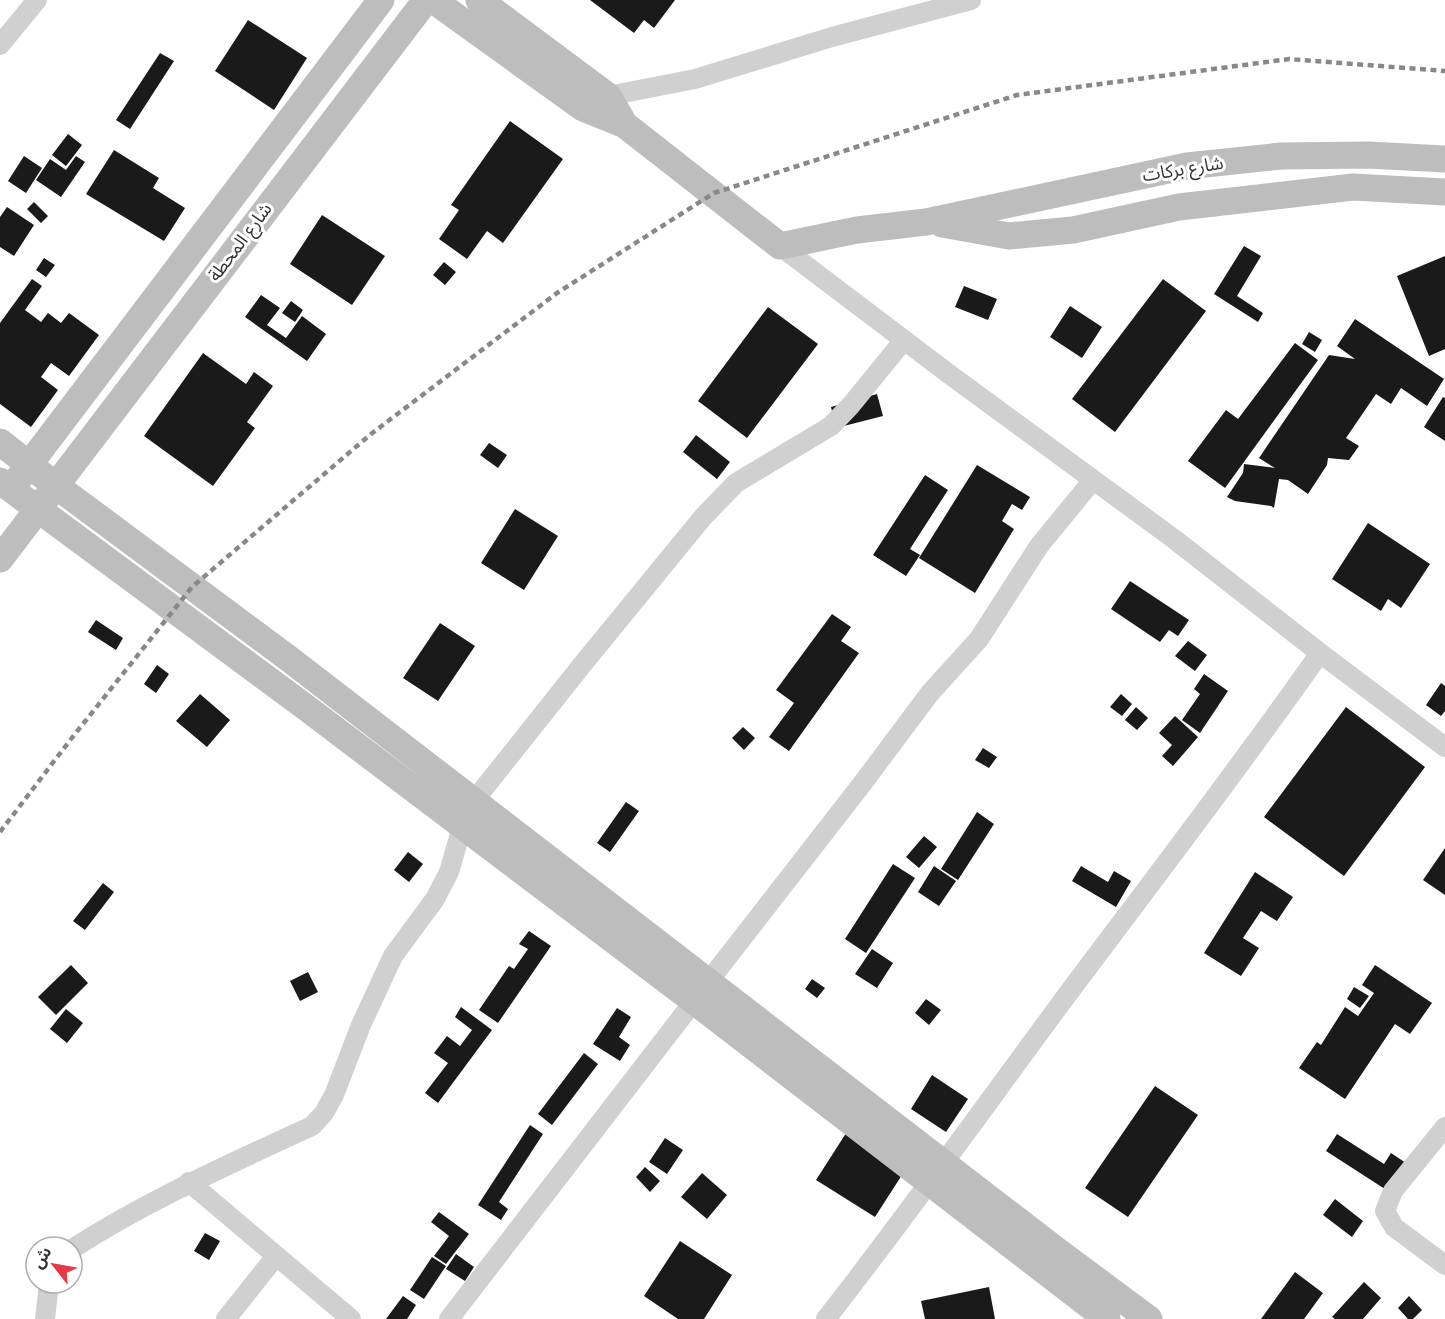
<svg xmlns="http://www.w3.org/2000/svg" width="1445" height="1319" font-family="'PT Sans','Noto Sans Arabic',sans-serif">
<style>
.building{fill:#1a1a1a}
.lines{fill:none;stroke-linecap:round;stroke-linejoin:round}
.street{stroke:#d0d0d0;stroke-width:20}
.secondary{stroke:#bdbdbd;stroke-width:27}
.rail{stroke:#888;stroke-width:4.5;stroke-dasharray:6 4.5;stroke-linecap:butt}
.labels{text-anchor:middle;stroke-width:6;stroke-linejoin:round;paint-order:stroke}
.street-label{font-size:18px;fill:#333;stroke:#fff}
</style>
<rect width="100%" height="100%" fill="#fff"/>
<path class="building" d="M590,0h85l-21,28 -10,-8 -10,13z
M248,20l59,38 -33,52 -59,-39z
M160,53l14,8 -44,68 -14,-9z
M510,121l53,38 -60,84 -16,-12 -20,28 -28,-20 20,-29 -8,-5z
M68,134l14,11 -16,21 -14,-11z
M114,150l45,28 -6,10 32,20 -21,33 -78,-47z
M24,156l18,12 -16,25 -18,-12z
M76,156l9,6 -24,35 -25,-17 14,-21 16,11z
M34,202l14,14 -7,7 -14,-14z
M7,207l27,18 -20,31 -14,-9v-30z
M322,215l63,41 -33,49 -62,-41z
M1244,246l17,10 -24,40 26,17 -5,9 -44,-28z
M1445,256v93l-16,7 -32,-80z
M44,258l11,7 -9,12 -10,-7z
M444,262l12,10 -11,13 -12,-10z
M32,279l10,7 -17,24 16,12 7,-9 13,10 8,-10 30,22 -30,41 -18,-13 -10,14 17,13 -27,37 -31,-23v-81z
M1163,279l43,32 -91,121 -43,-33z
M964,286l33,13 -9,21 -33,-13z
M261,295l19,13 -13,17 19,13 16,-22 24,18 -19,27 -62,-44z
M291,301l12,9 -8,12 -13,-9z
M1070,306l32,21 -20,31 -32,-21z
M768,307l50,37 -71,94 -49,-37z
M1355,319l89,60 -17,27 -26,-18 -10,16 -15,-10 -30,44 13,8 -10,14 -21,-2 -1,7 -19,29 -20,-14 -9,-1 -5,29 -3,-2 -36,-5 -8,-4 16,-24 1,-9 31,4 -16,-10 70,-103 26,4 -18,-13z
M1309,332l13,8 -7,12 -13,-8z
M1295,343l23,17 -93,128 -37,-27 38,-51 12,9z
M203,353l43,31 8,-12 19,14 -26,36 8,6 -42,58 -69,-50z
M877,394l6,22 -47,12 -5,-21z
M1443,397l2,1v43l-21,-14z
M696,435l34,27 -13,17 -34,-27z
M489,443l18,12 -9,13 -18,-13z
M977,465l53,32 -8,13 -10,-6 -10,17 12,8 -39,64 -56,-35z
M925,475l23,15 -38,59 10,6 -14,21 -33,-21z
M515,509l43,27 -34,54 -43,-27z
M1368,523l62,41 -29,44 -13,-9 -7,12 -49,-32z
M1130,581l59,39 -11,16 -9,-6 -9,12 -49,-33z
M832,614l19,13 -10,14 18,12 -70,98 -20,-14 25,-34 -18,-13z
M96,620l27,18 -7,12 -28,-18z
M440,623l35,23 -37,55 -35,-23z
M1188,641l19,14 -12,16 -20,-15z
M157,665l12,9 -13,19 -12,-9z
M1204,674l24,17 -28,42 -18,-13 18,-26 -6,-5z
M1441,683l4,3v25l-4,5 -15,-11z
M200,694l30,26 -23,27 -31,-26z
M1121,694l11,10 -10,12 -12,-9z
M1136,707l12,11 -11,12 -12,-10z
M1346,707l79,60 -81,109 -80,-59z
M1175,716l23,21 -25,29 -11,-10 10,-11 -13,-12z
M743,727l12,11 -11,12 -12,-12z
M983,748l14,9 -8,11 -14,-8z
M626,802l13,9 -29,41 -13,-9z
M977,812l17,12 -36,56 -17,-11z
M924,836l13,11 -18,21 -13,-11z
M1445,848v47l-22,-15z
M408,852l15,12 -14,18 -15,-12z
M893,864l22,14 -49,75 -21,-14z
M934,866l22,15 -17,25 -21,-14z
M1081,866l27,16 6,-11 17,10 -15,26 -44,-26z
M1255,872l38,25 -16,24 -16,-10 -18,27 16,10 -18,28 -37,-23z
M103,883l11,9 -29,38 -12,-9z
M529,931l22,15 -53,77 -19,-13 30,-44 5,3 14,-20 -9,-5z
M872,949l21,14 -16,25 -22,-14z
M71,965l17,18 -32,32 -18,-18z
M1375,965l57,38 -22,31 -15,-10 -50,75 -46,-31 18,-26 4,3 24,-38 13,9 16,-23 -12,-8z
M308,972l10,20 -18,9 -10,-20z
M812,979l13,9 -8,10 -12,-9z
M1354,987l15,9 -9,12 -13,-9z
M926,999l15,11 -12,15 -14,-12z
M461,1007l31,23 -54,73 -13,-10 23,-30 -14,-10 13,-17 13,10 12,-16 -17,-13z
M617,1008l14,9 -12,20 11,8 -10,16 -27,-17z
M66,1009l17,14 -16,20 -17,-14z
M584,1053l14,11 -46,61 -14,-11z
M932,1075l36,24 -22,33 -35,-23z
M1155,1086l43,29 -70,102 -43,-29z
M530,1125l13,9 -44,68 9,7 -7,11 -23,-15z
M850,1127l59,37 -34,53 -59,-37z
M1337,1134l47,30 7,-11 15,10 -18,28 -62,-40z
M665,1138l18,12 -16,24 -18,-12z
M645,1167l15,14 -10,11 -14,-15z
M702,1173l25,22 -20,24 -26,-22z
M1335,1199l28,22 -11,16 -29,-22z
M439,1212l30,22 -23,30 -12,-8 15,-20 -18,-14z
M205,1233l15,8 -11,19 -15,-9z
M680,1241l52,34 -28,44h-26l-34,-23z
M456,1254l18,13 -9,14 -19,-12z
M432,1257l14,9 -22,33 -14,-9z
M1295,1272l28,21 -19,26h-43z
M1364,1282l17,16 -18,21h-28l-3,-2z
M989,1287l6,32h-70l-4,-18z
M403,1296l13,9 -9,14h-21z
M1409,1296l13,14 -9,9h-5l-10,-11z"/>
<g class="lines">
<path class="street" d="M0,45l37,-45
M598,101l10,-5 87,-17 137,-42 139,-37
M780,246l169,128 225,165 146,114c-82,117 -170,231 -256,346 -79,107 -156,215 -238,320
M1320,653l125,94
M473,802l109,-137 121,-148 33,-34 95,-57 20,-21 53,-65
M708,982l154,-198 68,-91 49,-54 60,-93 54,-66
M1445,1127l-52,64 -8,20 9,16 51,38
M189,1182l162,137
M72,1249c76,-49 158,-85 240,-123l12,-13 10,-18 27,-70 32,-69 42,-57 14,-27 13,-45
M45,1319l4,-36
M226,1319l50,-63
M449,1319l245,-318"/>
<path class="secondary" d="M433,0l150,108 42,17 155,121 77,-16 69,-8 261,-56 94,-10 87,-1 77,4
M479,0l129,96 17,29
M942,224l67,12 64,-6 106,-23 174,-20 92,5
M0,442l55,43 233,173 768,592 93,69
M19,478l362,-478
M0,481l304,225 390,295 413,318
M0,559l426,-559"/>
<path class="rail" d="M0,832l71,-93 121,-152 179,-153 186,-141 157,-100 303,-98 272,-36 156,12"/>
</g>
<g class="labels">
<g class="street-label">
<text transform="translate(1183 169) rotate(-9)" y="6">شارع بركات</text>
<text transform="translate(240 242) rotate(-53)" y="6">شارع المحطة</text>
</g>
</g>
<g transform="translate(54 1265) rotate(301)"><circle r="28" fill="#ffffff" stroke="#adadad" stroke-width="1.5"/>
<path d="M0-4.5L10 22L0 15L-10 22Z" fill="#e63946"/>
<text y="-9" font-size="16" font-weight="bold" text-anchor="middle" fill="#333333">ش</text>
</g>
</svg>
